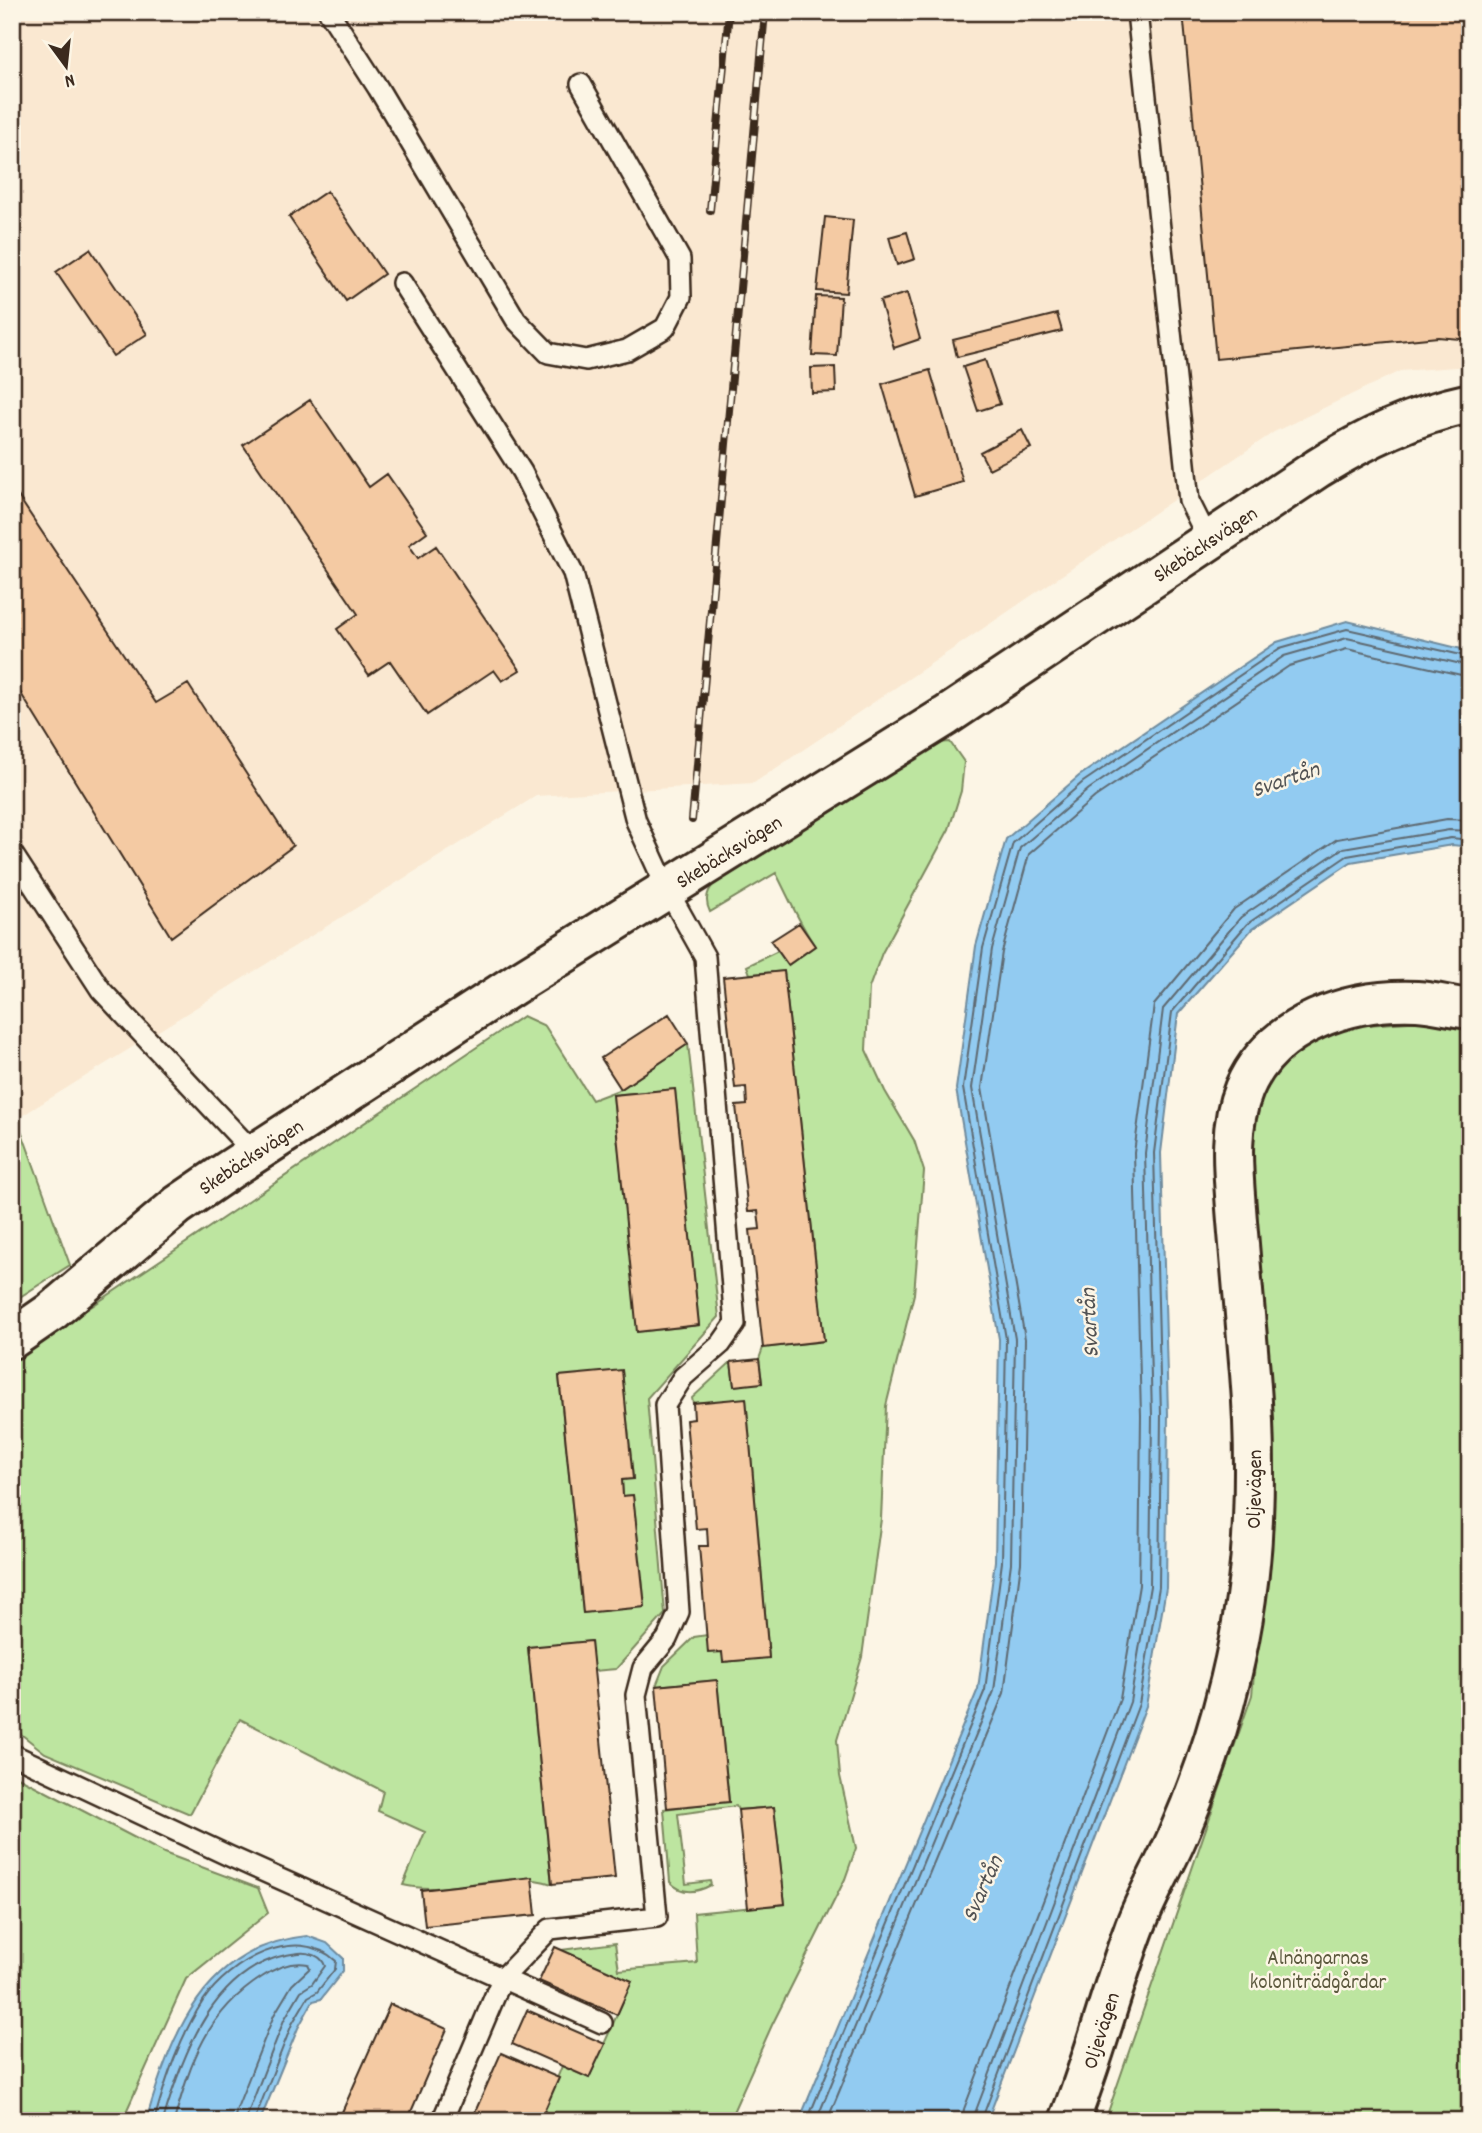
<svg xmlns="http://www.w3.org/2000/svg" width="1482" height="2133" font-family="Dekko,sans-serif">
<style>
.built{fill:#fae8d1}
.green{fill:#bde5a0;stroke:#7c885f;stroke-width:2;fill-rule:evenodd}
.water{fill:#92cbf1;stroke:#6f8b9d;stroke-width:2}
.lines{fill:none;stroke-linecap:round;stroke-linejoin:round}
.shore{stroke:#5e6a72;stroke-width:2}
.building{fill:#f4caa3;stroke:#3b2a1e;stroke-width:2}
.lane-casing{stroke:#3b2a1e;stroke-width:24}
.street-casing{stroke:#3b2a1e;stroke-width:44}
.lane{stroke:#fcf5e5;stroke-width:19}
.street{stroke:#fcf5e5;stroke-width:38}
.rail-casing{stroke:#3b2a1e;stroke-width:8}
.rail{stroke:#fcf5e5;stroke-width:5;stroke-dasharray:16;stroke-linecap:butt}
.labels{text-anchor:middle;stroke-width:5;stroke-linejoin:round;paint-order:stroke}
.street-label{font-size:21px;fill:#3b2a1e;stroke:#fcf5e5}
.park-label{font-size:21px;fill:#5c593e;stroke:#fcf5e5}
.water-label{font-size:23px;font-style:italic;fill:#515253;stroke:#fcf5e5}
</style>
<rect width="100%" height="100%" fill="#fcf5e5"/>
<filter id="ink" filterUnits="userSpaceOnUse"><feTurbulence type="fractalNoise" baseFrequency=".0143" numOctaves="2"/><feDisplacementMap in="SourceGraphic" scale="14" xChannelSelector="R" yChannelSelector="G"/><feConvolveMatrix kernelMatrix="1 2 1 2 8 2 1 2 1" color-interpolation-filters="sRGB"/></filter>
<g filter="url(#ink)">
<path class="built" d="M12,12h1458v354l-70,5 -126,61 -520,351 -218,13 -524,326z"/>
<path class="green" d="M950,742l14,20 -3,29 -12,38 -67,124 -13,35 -3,62 19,41 29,49 10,31 -10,123 -28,112 -5,113 -19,138 -25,83 3,36 16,72 -11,31 -73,146 -43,96h-189l22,-55 27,12 43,-97 -71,-31 54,-7 4,27 78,-7 -3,-50 91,-9 -11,-97 -36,3 -2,-4 -58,8 8,70 24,-3 1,4c-13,7 -29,10 -41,-3l-6,-73 65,-8 -12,-121 -61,6 8,-20 30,-29 13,-2 15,17 2,10 45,-5 -23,-258 -53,4 -1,-5 39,-36 3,24 28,-4 -3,-23 4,-11 61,-7 -40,-370 -34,3 -3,-8 31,-15 10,14 27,-19c-16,-23 -26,-48 -39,-73l-66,39c-9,-18 3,-28 15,-41l199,-127z
M523,1016l22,10 47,74 29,-11 67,-45 31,273 -72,81 18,216 -49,55 -22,2 -4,-30 -62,7 24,236c-48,-16 -100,13 -149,1l22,-53 -47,-21 5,-20 -143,-72 -50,95 -145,-61 -33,-26v-367zM675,1089l24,236 -61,7 -25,-237zM622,1371l11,107 -11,2 1,16 10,-1 12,111 -62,7 -24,-236z
M1437,1020l33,7v1094h-365l147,-426 20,-204 -8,-197 -15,-143 8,-44 15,-33 36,-34 44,-14z
M17,1119l53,146 -58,37v-180z
M12,1774l152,79 94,35 10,25 -82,66 -64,142h-110z"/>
<path class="water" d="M1347,621l123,30v196l-18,-2 -101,17 -99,67 -74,85 -17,139 7,261 -2,174 -20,118 -159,415h-188l179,-432 17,-128 4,-222 -43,-250 20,-143 30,-107 73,-63 198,-134z
M307,1936l20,7 16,15v13l-22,28 -8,2 -15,27 -38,93h-114c25,-87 59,-175 161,-185z"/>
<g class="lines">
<path class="shore" d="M154,2121c12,-42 25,-83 49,-120 26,-39 93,-78 133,-40l-1,8 -18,23 -9,5 -16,27 -38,97
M163,2121c20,-69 53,-160 136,-168 11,-1 23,3 26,13l-13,18 -11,7 -17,29 -39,101
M174,2121c17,-60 33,-109 88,-144 13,-9 29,-16 46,-13l2,4 -18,17 -18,30 -37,93 -3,13
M807,2121l178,-431 17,-128 4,-223 -43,-251 20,-140 30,-105 70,-61 197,-134 67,-19 123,28
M816,2121l178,-430 17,-128 4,-224 -43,-251 20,-139 28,-101 69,-59 195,-133 63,-18 123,28
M827,2121l177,-428 17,-130 4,-224 -43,-251 20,-136 27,-98 66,-57 194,-131 58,-17 123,28
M962,2121l2,-12 156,-410 19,-114 2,-170 -7,-262 20,-148 80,-96 103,-70 110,-20 23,1
M972,2121l158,-419 20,-116 2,-171 -7,-262 18,-144 78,-92 102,-69 106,-18 21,1
M981,2121l158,-417 20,-117 2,-173 -7,-261 18,-141 75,-88 100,-68 104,-18 19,2"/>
</g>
<path class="building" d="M1183,12h287v328l-32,-3 -222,22z
M327,191l57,83 -38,27 -57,-84z
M825,217l28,3 -7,73 -29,-2z
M907,232l8,27 -18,6 -8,-28z
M90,249l57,85 -34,22 -57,-84z
M907,293l13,46 -26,9 -14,-47z
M816,296l25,1 -4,59 -25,-1z
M1057,314l5,17 -105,26 -4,-17z
M985,360l15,44 -22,7 -15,-44z
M835,367l1,25 -24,1 -1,-25z
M930,370l33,112 -48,14 -33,-112z
M310,400l59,87 18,-13 40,58 -18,13 9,13 18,-12 84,124 -18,11 -8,-11 -67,45 -37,-54 -21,14 -32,-46 21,-15 -115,-169z
M1022,430l9,18 -42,21 -9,-17z
M12,487l144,216 32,-19 105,162 -122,91 -159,-258z
M799,923l16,23 -27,19 -17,-24z
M784,971l40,370 -61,7 -13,-118 10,-1 -2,-18 -10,1 -12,-106 11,-1 -1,-18 -11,1 -12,-111z
M669,1014l19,30 -67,45 -20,-31z
M675,1089l24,236 -62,7 -24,-237z
M759,1359l3,24 -28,3 -3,-24z
M622,1370l11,109 -11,1 1,16 10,-1 12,112 -62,6 -24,-237z
M746,1398l23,260 -46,4 -1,-10 -14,1 -9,-107h9l-1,-18 -11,1 -10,-109 8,-1 -1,-16z
M591,1641l24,237 -63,6 -24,-237z
M717,1680l12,122 -62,6 -11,-122z
M774,1807l11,97 -37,4 -10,-98z
M532,1877l4,38 -111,11 -4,-36z
M555,1947l77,34 -15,34 -78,-34z
M390,2004l57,25 -40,92h-69z
M527,2010l78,34 -16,34 -77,-34z
M501,2053l58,25 -19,43h-69z"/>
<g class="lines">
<defs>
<path id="lane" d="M329,12l49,76 138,232 32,33 38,7 41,-10 38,-22 16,-31 -1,-38 -99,-175
M1137,12l52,489 19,38
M402,283l120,189 51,101 63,248 31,68 38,68 30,367 -14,20 -38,33 -18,28 14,207 -12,27 -24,29 -7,27 21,222 -107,12 -48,50 -60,142
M12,853l89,137 154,164
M12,1754l217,102 373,167"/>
<g id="street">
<path id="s1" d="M12,1339l39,-27 127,-107 51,-35 294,-191 423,-263 372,-248c48,-30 96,-53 152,-65"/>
<path id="s2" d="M1069,2121c25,-62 41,-127 64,-189 12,-34 31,-64 45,-97 43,-98 71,-208 75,-316 2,-48 1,-98 -3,-146 -4,-51 -9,-101 -13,-152 -3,-43 -10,-91 7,-132 28,-66 107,-91 173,-88 18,1 35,6 53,8"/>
</g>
</defs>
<use href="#lane" class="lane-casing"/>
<use href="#street" class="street-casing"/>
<use href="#lane" class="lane"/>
<use href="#street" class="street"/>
<defs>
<path id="rail" d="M710,210l19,-198
M692,820l73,-808"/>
</defs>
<use href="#rail" class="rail-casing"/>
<use href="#rail" class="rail"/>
</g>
</g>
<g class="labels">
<g class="street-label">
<text dy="7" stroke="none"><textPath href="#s1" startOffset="1435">Skebäcksvägen</textPath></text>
<text dy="7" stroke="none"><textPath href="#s1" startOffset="868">Skebäcksvägen</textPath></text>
<text dy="7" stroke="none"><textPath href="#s1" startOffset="301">Skebäcksvägen</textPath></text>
<text dy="7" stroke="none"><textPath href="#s2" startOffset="663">Oljevägen</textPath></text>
<text dy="7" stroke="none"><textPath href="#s2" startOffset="96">Oljevägen</textPath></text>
</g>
<g class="park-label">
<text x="1318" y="1964">Alnängarnas<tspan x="1318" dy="24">koloniträdgårdar</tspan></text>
</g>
<g class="water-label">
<text transform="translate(1285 778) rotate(-19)" y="8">Svartån</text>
<text transform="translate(1088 1323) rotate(-93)" y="8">Svartån</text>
<text transform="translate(981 1888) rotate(-66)" y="8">Svartån</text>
</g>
</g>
<rect width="1482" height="2133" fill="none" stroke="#fcf5e5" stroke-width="42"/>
<rect x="21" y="21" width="1440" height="2091" fill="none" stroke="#3b2a1e" stroke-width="2.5" filter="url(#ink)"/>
<g transform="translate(66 66) rotate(165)" stroke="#fcf5e5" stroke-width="5" paint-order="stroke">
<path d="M0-5L12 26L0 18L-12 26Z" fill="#3b2a1e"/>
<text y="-10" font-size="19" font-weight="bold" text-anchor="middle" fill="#3b2a1e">N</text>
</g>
</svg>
